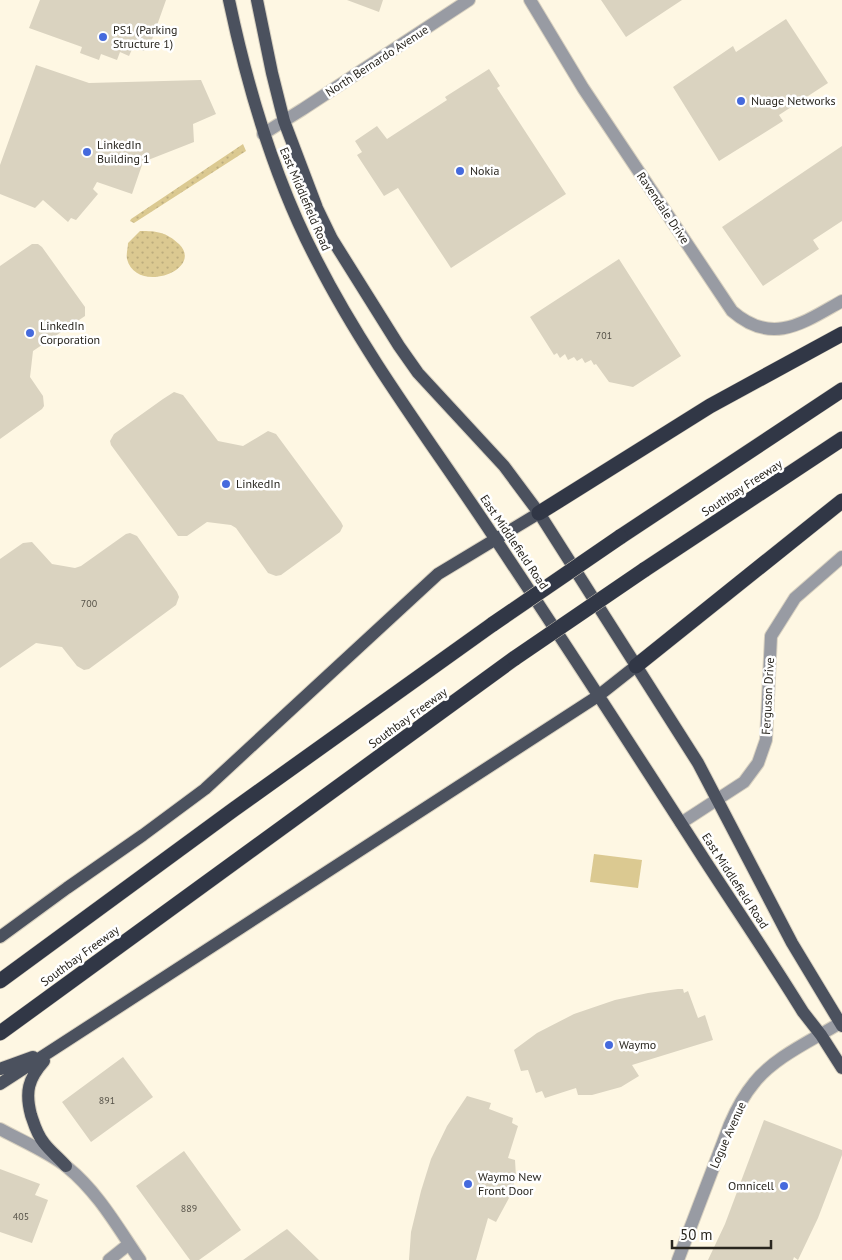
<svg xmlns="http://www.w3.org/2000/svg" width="842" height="1260" font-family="'PT Sans',sans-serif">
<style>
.grass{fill:url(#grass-dots)}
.park{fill:#dbc991}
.building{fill:#dad3c0}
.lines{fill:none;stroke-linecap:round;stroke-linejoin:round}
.minor-casing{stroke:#d8d1c0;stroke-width:14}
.major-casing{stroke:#d8d1c0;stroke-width:14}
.highway-casing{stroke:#d8d1c0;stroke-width:16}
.minor{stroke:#989ba3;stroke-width:12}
.major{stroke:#4b515e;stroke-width:12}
.highway{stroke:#313746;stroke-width:15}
.highway-bridge-casing{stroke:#d8d1c0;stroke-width:16;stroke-linecap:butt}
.highway-bridge{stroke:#313746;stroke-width:15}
.poi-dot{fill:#456add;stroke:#fff;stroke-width:2}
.labels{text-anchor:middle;stroke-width:5;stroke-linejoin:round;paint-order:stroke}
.number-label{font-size:10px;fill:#555147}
.poi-label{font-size:12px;fill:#29261f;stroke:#fff;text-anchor:start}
.street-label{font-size:12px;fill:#29261f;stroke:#fff}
</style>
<defs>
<pattern id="grass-dots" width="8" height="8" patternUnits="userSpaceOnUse" patternTransform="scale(1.25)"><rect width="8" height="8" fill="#dbc991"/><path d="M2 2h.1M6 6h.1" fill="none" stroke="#bcac7d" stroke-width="1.8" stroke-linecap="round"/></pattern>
</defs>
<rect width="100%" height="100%" fill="#fef7e3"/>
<path class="grass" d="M243,144l3,7 -112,72 -4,-2 1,-2z
M140,231c17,0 26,1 39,13 26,26 -43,51 -52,15 -1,-5 1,-11 1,-16z"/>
<path class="park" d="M594,854l48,6 -4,28 -48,-6z"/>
<path class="building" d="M40,0h126l-16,45 -4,-1 -2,7 -11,-4 -4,9 -9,-4 -3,8 -16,-6 -2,6 -19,-7 2,-6 -53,-19z
M347,0h36l-4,12z
M601,0h81l-56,37z
M786,19l42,64 -49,32 4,6 -64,40 -46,-74 60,-41 3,6z
M36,65l53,18 112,-3 15,34 -23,10 1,18 -51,20 -11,32 -35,-12 -4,7 5,5 -22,26 -5,-2 -3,4 -25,-22 -8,8 -35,-14v-29z
M489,69l11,17 -3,2 69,106 -115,74 -53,-80 -14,8 -27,-41 5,-3 -7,-11 22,-15 10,13 60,-39 -2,-3z
M842,146v75l-29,19 6,9 -56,37 -41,-59z
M32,244h6l4,3 43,60v9l-52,35 -3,26 13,19 1,10 -2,3 -42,30v-173z
M619,259l62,97 -48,31 -24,-5 -13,-18 -2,1 -3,-5 -6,3 -3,-5 -5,3 -3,-4 -6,3 -3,-6 -5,4 -3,-5 -3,2 -24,-38z
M174,392l9,3 35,46 25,5 25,-15 8,3 65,88 2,4 -3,6 -59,43 -5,1 -8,-3 -32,-45 -5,-3 -24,-3 -20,14h-9l-67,-91 -1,-4 4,-7 49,-35z
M130,533l7,3 40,56 2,5 -3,8 -87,64 -5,1 -7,-4 -15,-19 -26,-4 -36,25v-109l23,-16 9,-1 20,22 23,4 6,-2 45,-32z
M678,989h5l1,4 4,-2 10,27 7,-3 8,25 -81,25 7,11 -18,11 -29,8h-14l-2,-7 -31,10 -3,-7 -6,2 -8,-23 -7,1 -7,-21 23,-17 37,-19 41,-14 33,-7z
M123,1057l30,40 -62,45 -29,-40z
M467,1096l24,7 -2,6 24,9 -1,5 6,3 -10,32 7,2 1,17 -7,21 -13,24 -8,-4 -12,42h-67l2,-28 10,-41 10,-32 16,-33z
M764,1120l78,30v5l-24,63 -20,42 -4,-3 -1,3h-85l17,-36z
M184,1151l57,79 -42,30h-9l-54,-74z
M0,1169l40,15 -5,11 13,5 -16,43 -32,-11z
M287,1229l32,31h-76l38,-27z"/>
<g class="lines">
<defs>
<path id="minor" d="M530,0l53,88 149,223c40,35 71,12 110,-10
M263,134l40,-25 166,-109
M681,823l63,-41 14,-19 8,-23 5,-104 24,-38 47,-41
M0,1129c20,11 50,24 67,38 31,25 51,61 73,93
M109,1260l20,-16
M678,1260l52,-136c6,-14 14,-29 24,-41 20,-26 59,-43 86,-60"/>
<path id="major" d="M229,0c19,90 45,179 88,261 51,100 120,189 181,282 70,105 138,210 206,316 33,51 67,101 99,153l18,23 21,33
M257,0l15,73 12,48 33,87 15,31 67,107 19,27 86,93 35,47 159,250 94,180 50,83
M0,937l67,-49 76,-53 62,-46 233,-215 101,-61
M44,1061c-16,18 -19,31 -13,54 3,9 6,20 13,28 6,8 15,15 22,23
M0,1069l33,-12
M0,1084l598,-388 38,-30"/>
<path id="highway" d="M539,513l171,-107 132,-72
M620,537l222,-147
M644,570l198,-131
M636,666l206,-165
M0,981l233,-171 260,-186
M0,1033l515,-375"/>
</defs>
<use href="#minor" class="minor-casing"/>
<use href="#major" class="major-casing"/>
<use href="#highway" class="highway-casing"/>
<use href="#minor" class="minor"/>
<use href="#major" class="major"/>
<use href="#highway" class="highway"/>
<defs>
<path id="highway-bridge" d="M493,624l127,-87
M515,658l129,-88"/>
</defs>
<use href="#highway-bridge" class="highway-bridge-casing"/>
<use href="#highway-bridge" class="highway-bridge"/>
</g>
<g class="poi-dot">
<circle cx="103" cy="37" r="5"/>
<circle cx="741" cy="101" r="5"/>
<circle cx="87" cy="152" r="5"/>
<circle cx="460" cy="171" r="5"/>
<circle cx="30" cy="333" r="5"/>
<circle cx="226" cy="484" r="5"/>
<circle cx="609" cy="1045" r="5"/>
<circle cx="468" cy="1184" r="5"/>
<circle cx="784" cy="1186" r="5"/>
</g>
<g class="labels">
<g class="number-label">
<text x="604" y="339">701</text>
<text x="89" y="607">700</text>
<text x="107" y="1104">891</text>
<text x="189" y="1212">889</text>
<text x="21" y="1220">405</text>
</g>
<g class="poi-label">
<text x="113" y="34">PS1 (Parking<tspan x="113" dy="14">Structure 1)</tspan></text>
<text x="751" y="105">Nuage Networks</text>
<text x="97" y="149">LinkedIn<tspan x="97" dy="14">Building 1</tspan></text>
<text x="470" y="175">Nokia</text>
<text x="40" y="330">LinkedIn<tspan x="40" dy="14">Corporation</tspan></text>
<text x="236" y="488">LinkedIn</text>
<text x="619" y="1049">Waymo</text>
<text x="478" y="1181">Waymo New<tspan x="478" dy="14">Front Door</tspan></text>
<text x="774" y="1190" text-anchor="end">Omnicell</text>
</g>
<g class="street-label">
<text transform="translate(377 61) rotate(-33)" y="4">North Bernardo Avenue</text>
<text transform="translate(305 199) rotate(67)" y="4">East Middlefield Road</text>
<text transform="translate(663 208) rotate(56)" y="4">Ravendale Drive</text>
<text transform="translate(742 488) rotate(-33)" y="4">Southbay Freeway</text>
<text transform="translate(514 542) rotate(56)" y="4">East Middlefield Road</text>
<text transform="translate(768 696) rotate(-87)" y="4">Ferguson Drive</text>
<text transform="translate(408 718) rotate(-36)" y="4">Southbay Freeway</text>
<text transform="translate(735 881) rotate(57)" y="4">East Middlefield Road</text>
<text transform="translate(80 956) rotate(-36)" y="4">Southbay Freeway</text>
<text transform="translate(728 1135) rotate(-66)" y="4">Logue Avenue</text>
</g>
</g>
<path d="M672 1240v8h99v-8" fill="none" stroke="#29261f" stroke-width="2.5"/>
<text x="680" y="1240" font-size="15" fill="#29261f" stroke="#ffffff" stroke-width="4" paint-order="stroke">50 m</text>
</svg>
